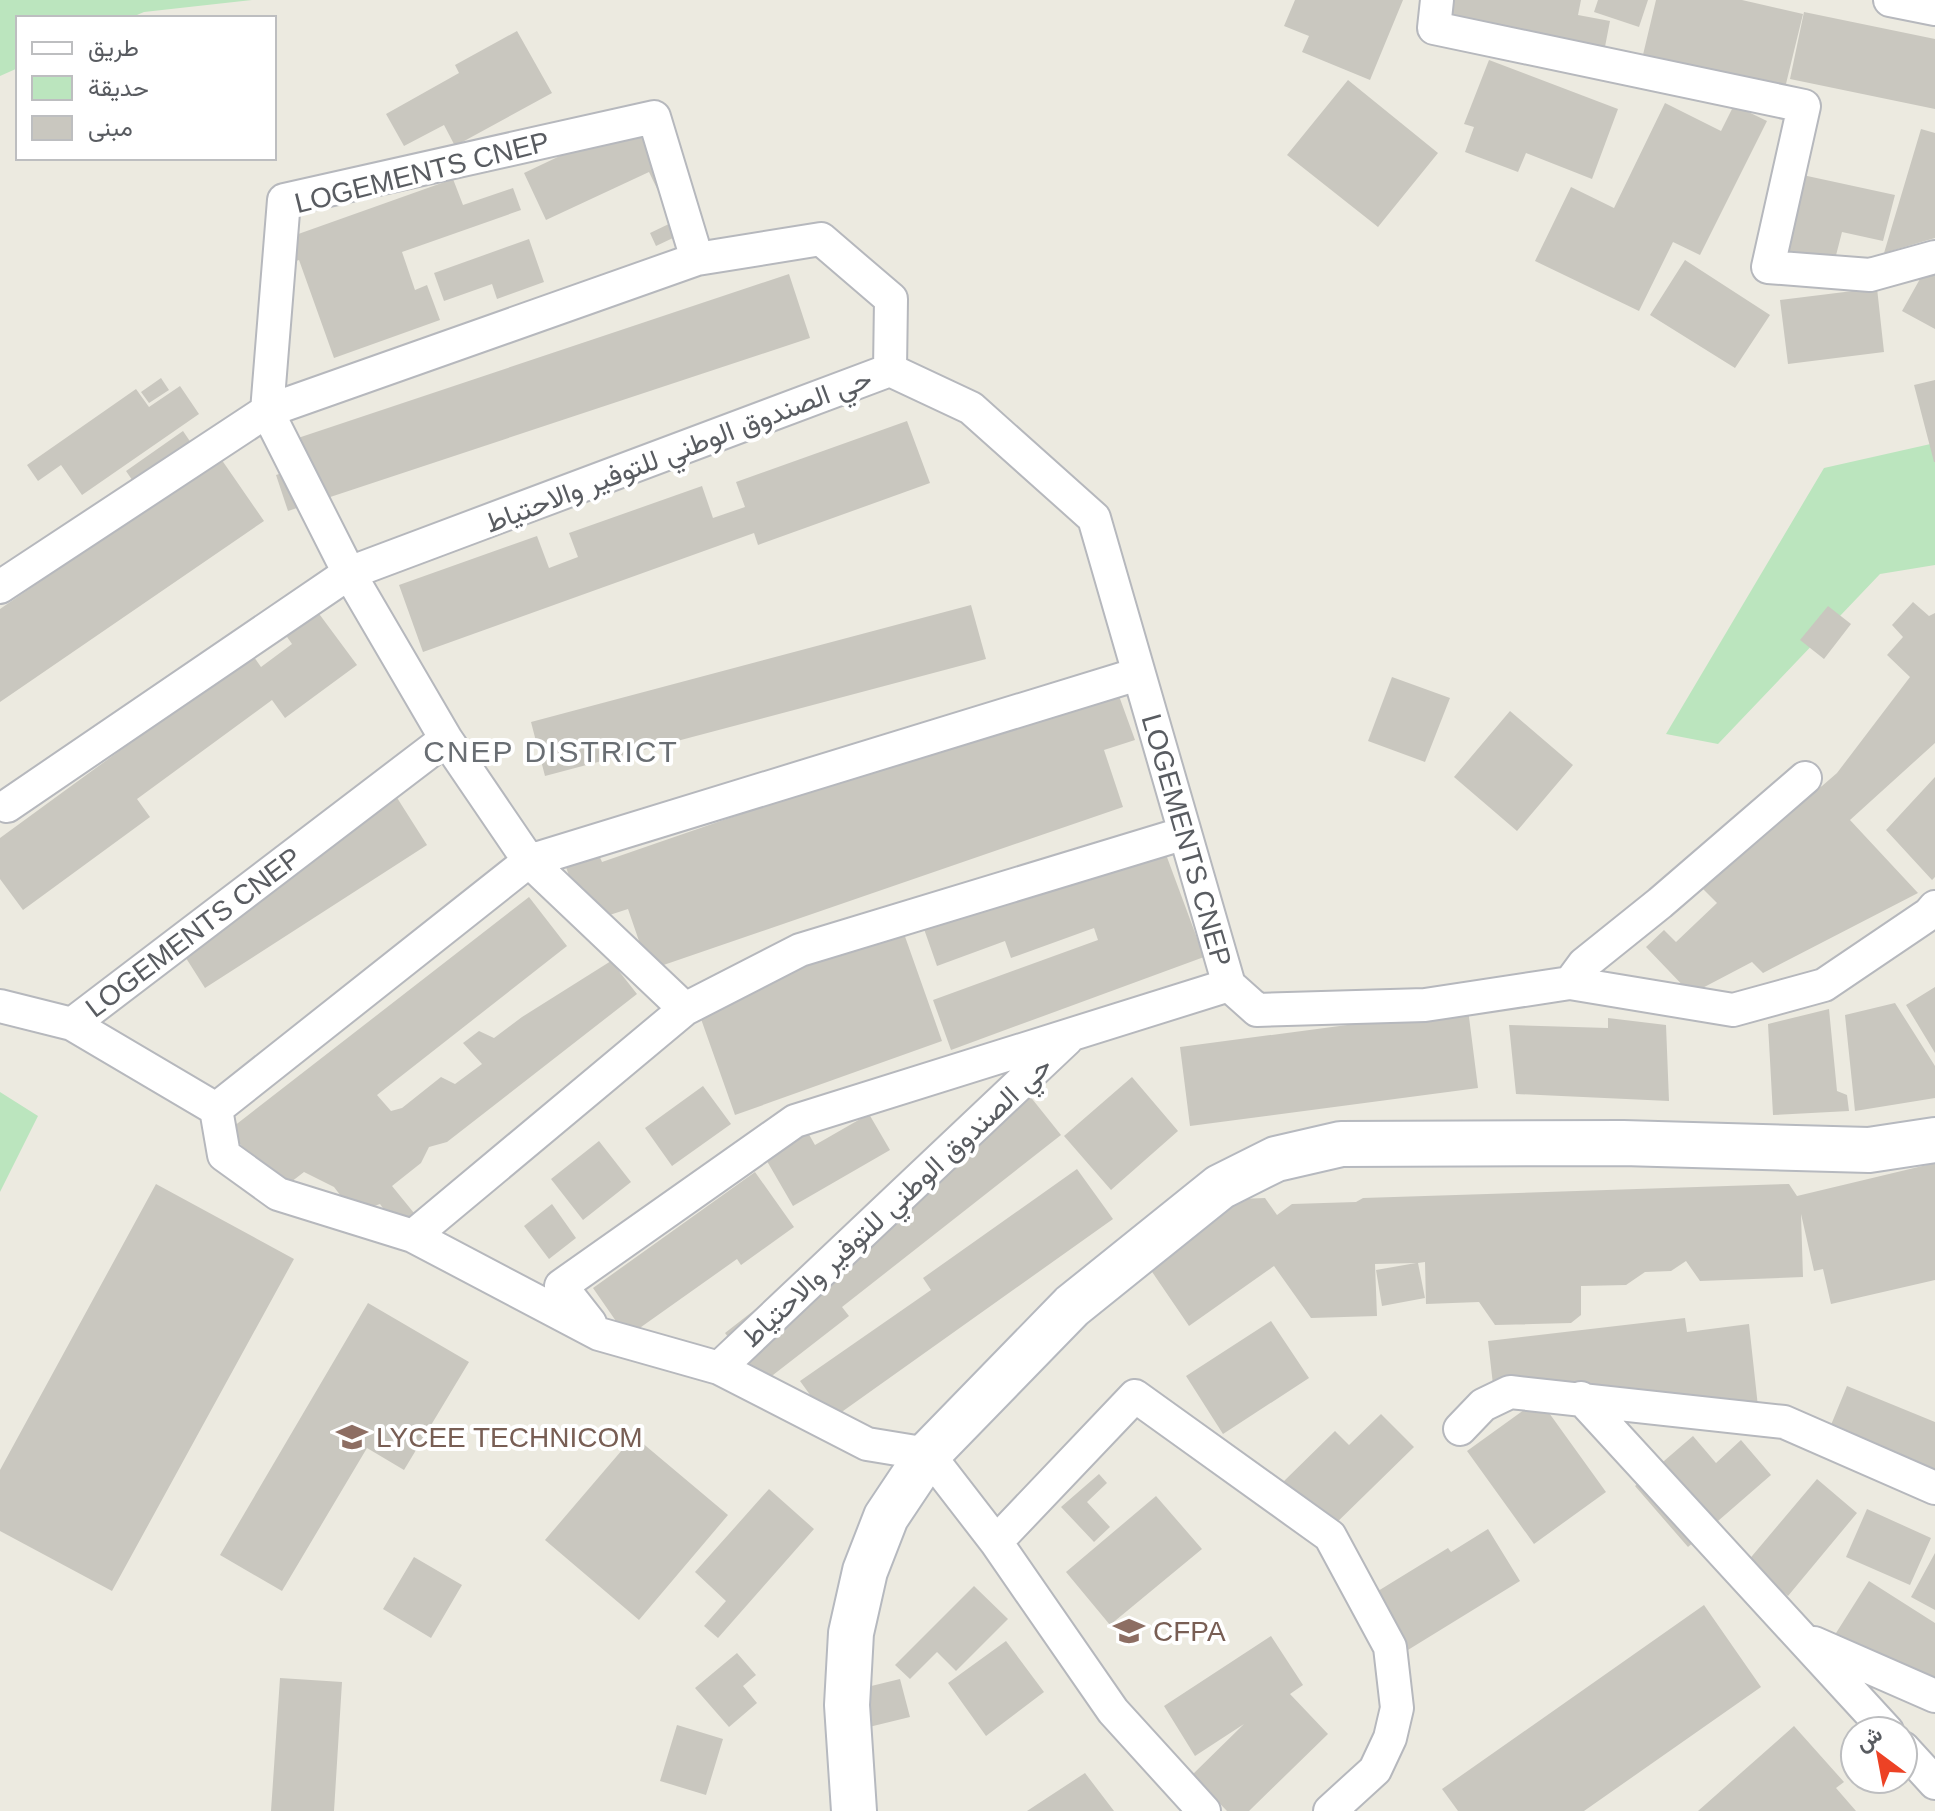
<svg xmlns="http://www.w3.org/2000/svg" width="1935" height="1811" font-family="Helvetica,Vazirmatn,sans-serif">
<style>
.green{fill:#bbe5be}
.building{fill:#c9c7bf}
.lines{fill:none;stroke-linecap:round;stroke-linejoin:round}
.street-casing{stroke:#b6b8bd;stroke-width:36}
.secondary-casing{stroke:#b6b9bf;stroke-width:48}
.street{stroke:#fff;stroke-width:32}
.secondary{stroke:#fff;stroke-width:44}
.labels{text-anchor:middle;stroke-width:8;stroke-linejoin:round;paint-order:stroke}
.street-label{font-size:28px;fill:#595c61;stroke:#fff}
.education-label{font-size:28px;fill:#785e54;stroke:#fff;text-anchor:start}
.neighbourhood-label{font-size:30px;letter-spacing:2px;fill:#696e73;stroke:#fff}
</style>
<rect width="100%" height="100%" fill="#eceae0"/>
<path class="green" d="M0,0h252l-108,12 -14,6h-112v50l-18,8z
M1935,443v122l-55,9 -162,170 -52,-10 158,-266z
M0,1092l38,24 -38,76z"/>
<path class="building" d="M1295,0h108l-33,80 -68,-28 7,-16 -25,-10z
M1453,0h128l-3,15 32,6 -7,36 -155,-41z
M1598,0h50l-9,27 -45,-15z
M1656,0h86l61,14 -19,78 -142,-33z
M1804,12l131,27v70l-145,-30z
M517,31l35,62 -97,53 -11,-21 -40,21 -18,-32 73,-41 -4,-8z
M1489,60l129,49 -26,70 -66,-26 -8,19 -53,-20 9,-25 -10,-3z
M1348,80l90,73 -60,74 -91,-72z
M1665,103l56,28 13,-26 33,16 -67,134 -27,-13 -34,69 -104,-50 36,-74 43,21z
M640,118l52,111 -36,17 -6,-13 23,-11 -24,-50 -103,48 -22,-47z
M1921,129l14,4v105l-51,15z
M1798,174l97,21 -12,46 -41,-9 -9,35 -50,-10z
M453,179l10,26 50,-17 8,22 -119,42 13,38 12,-5 13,35 -106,38 -35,-98 -18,6 -8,-23z
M529,239l15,43 -47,17 -5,-15 -48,17 -10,-28z
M1685,260l85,55 -35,53 -85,-53z
M1935,268v61l-33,-18 23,-41z
M789,274l21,64 -522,173 -12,-36 12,-4 -8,-27z
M1877,288l7,64 -96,12 -8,-64z
M161,378l8,12 -20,13 -8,-11z
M1935,380v82h-1l-20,-77z
M180,386l19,28 -117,81 -21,-30 -23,16 -11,-16 109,-76 13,18z
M907,421l23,62 -172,62 -4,-12 -331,119 -24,-67 138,-49 12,32 29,-11 -9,-24 133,-47 11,32 32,-11 -9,-25z
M183,431l21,31 13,-9 47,68 -264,181v-93l150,-103 -24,-35z
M1913,602l16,14 6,-3v130l-85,77 68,73 -155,80 -11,-11 -61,32 -45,-47 18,-17 12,12 41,-39 -18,-18 80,-76 43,-23 15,-13 73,-96 -23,-22 16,-18 -11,-12z
M971,605l15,54 -441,117 -14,-54z
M1828,606l23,18 -27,35 -24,-19z
M317,611l40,54 -72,53 -13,-18 -135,99 13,18 -127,93 -23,-31v-41l252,-184 9,13 31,-23 -7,-10z
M1392,677l58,21 -25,64 -57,-21z
M1115,685l20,55 -31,10 19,57 -474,163 -21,-61 -43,14 -19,-56 33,-12 3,7z
M1510,711l63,54 -56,66 -63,-54z
M1935,777v100l-3,3 -46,-50z
M394,793l33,52 -222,143 -33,-52z
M1161,841l43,116 -253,93 -18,-50 165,-60 -4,-12 -83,30 -6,-17 -68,25 -13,-37z
M529,897l38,49 -190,149 14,16 11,-3 39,-31 14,7 27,-20 -19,-21 16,-12 15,7 28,-21 89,-56 26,33 -190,148 -18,5 -8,16 -29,23 22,27 15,-4 -10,19 -34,-17 -5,-7 -26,9 -20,-26 -30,-15 -26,20 -49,-62z
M902,928l40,113 -207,74 -40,-113z
M1935,987v66l-29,-48z
M1895,1003l40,63v32l-80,13 -10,-96z
M1468,1009l10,79 -288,38 -10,-79z
M1829,1009l8,82 10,4 2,16 -76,4 -5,-91z
M1608,1018l58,7 3,76 -153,-7 -7,-69 99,3z
M1132,1077l46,54 -67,59 -47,-54z
M703,1086l28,38 -59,42 -27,-38z
M1029,1095l32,40 -219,172 7,9 -85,66 -39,-49z
M869,1114l21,36 -97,56 -29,-50 43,-25 8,14z
M599,1141l32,41 -48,38 -32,-41z
M1935,1163v117l-104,24 -8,-35 -9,2 -13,-57 2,63 -103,4 -14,-20 -15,10 -26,1 -19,13 -45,1v29l-10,8 -76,2 -16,-23 -53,2 -1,-42 -7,1 7,35 -43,8 -6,-36 40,-7 -41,1 2,52 -66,2 -37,-52 -85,60 -43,-63 92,-64 27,-1 12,17 15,-11 64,-2 7,-4 426,-14 8,12z
M1077,1169l36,50 -284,202 -29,-40 131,-91 -8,-12z
M755,1172l39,55 -53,38 -4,-6 -110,78 -34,-49z
M156,1184l138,75 -182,332 -112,-60v-61z
M552,1204l24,34 -27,21 -25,-33z
M368,1303l101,59 -65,108 -37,-22 -85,143 -62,-36z
M1685,1318l2,14 62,-8 10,92 -131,-6 -3,-23 -130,15 -7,-61z
M1271,1321l38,57 -86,56 -37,-58z
M1847,1386l88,36v79l-116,-47z
M1539,1399l67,93 -72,52 -67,-93z
M1381,1414l33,33 -88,86 -46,-48 55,-54 14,14z
M634,1436l94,79 -89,105 -94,-80z
M1693,1436l23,27 25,-23 30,35 -83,72 -53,-61z
M1099,1474l8,9 -20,19 23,25 -16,15 -33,-35z
M1817,1479l40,34 -69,83 -41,-34z
M769,1489l45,40 -96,109 -14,-12 22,-25 -31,-29z
M1156,1496l46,53 -92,76 -44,-53z
M1867,1509l64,29 -21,47 -64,-28z
M1488,1529l32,52 -117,72 -25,-41 10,-6 -10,-15 70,-43 3,4z
M1935,1553v57l-24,-13z
M414,1557l48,28 -31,53 -48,-29z
M1869,1581l66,42v77l-31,-20 -10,16 -70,-44z
M974,1586l34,33 -52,52 -19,-19 -27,27 -15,-14z
M1704,1605l57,82 -177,124h-126l-16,-22z
M1271,1636l32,49 -13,9 38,40 -79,77h-22l-35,-36 52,-51 -49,32 -31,-50z
M1006,1641l38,51 -58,44 -38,-53z
M737,1653l19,22 -13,11 14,17 -28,24 -34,-39z
M280,1678l62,4 -8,129h-63z
M900,1679l10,38 -41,10 -10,-38z
M677,1725l46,14 -17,56 -46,-14z
M1794,1726l50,56 -8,6 20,23h-158z
M1085,1773l29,38h-87z"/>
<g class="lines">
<defs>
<path id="street" d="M1437,0l-3,28 370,78 -36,161 102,8 65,-18
M1890,0l45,9
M890,370l81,38 123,110 135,467
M0,587l267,-176 430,-152 124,-20 70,60 -1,71 -541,203 -342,233
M1570,983l14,-19 76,-61 145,-125
M1229,985l28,25 168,-5 145,-22 163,27 91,-25 105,-71 6,-7
M0,1006l72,18 144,85 8,46 54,39 135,42 186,98 120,34 148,76 61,10 68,88 139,-146 195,140 60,111 7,61 -7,30 -15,32 -45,41
M685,1009l-156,-148 -83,-122 -97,-166 -82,-162 17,-211 370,-83 43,142
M72,1024l374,-285
M216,1109l313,-248 609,-187
M413,1236l272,-227 115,-59 385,-117
M590,1323l-29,-37 234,-165 434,-136
M719,1368l348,-329
M1581,1398l306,333
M1460,1429l23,-24 27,-13 274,30 151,66
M996,1542l117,169 91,100
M1814,1643l121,53
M1903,1748l32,35"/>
<path id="secondary" d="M854,1811l-7,-106 4,-72 14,-62 21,-54 42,-63 144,-148 148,-119 56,-28 65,-15 282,-1 246,7 66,-10"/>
</defs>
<use href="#street" class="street-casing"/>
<use href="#secondary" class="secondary-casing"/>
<use href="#street" class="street"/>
<use href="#secondary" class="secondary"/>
</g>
<defs>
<symbol id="school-bare" viewBox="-9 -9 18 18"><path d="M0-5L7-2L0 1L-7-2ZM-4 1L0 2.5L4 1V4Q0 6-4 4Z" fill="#8d6e63" stroke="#fff" stroke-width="2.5" paint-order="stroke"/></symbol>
<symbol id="university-bare" viewBox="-9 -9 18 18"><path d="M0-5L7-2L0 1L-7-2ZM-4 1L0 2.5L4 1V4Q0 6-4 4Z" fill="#8d6e63" stroke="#fff" stroke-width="2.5" paint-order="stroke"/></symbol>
</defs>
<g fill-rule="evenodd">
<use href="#school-bare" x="330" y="1415" width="44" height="44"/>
<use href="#university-bare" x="1107" y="1609" width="44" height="44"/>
</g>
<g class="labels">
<g class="street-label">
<text transform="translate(422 172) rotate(-14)" y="10">LOGEMENTS CNEP</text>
<text transform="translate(678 450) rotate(-21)" y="10">حي الصندوق الوطني للتوفير والاحتياط</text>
<text transform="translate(1187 840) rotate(74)" y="10">LOGEMENTS CNEP</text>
<text transform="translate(193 932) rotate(-37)" y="10">LOGEMENTS CNEP</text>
<text transform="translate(896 1201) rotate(-43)" y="10">حي الصندوق الوطني للتوفير والاحتياط</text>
</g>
<g class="education-label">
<text x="376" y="1447">LYCEE TECHNICOM</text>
<text x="1153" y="1641">CFPA</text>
</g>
<g class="neighbourhood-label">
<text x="551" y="762">CNEP DISTRICT</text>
</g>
</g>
<rect x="16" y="16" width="260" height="144" fill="#ffffff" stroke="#bdbec0" stroke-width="2"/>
<rect x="32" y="42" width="40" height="12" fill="#ffffff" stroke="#bdbec0" stroke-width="2"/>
<text x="88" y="56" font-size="24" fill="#595c61">طريق</text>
<rect x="32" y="76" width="40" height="24" fill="#bbe5be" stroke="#bdbec0" stroke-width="2"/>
<text x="88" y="96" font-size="24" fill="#595c61">حديقة</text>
<rect x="32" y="116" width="40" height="24" fill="#c9c7bf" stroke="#bdbec0" stroke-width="2"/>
<text x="88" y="136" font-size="24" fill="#595c61">مبنى</text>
<g transform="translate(1879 1755) rotate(328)"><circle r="38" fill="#ffffff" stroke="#bdbec0" stroke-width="2"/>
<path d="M0-6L14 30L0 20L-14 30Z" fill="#ed4225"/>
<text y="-12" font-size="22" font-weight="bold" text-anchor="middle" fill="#595c61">ش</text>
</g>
</svg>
